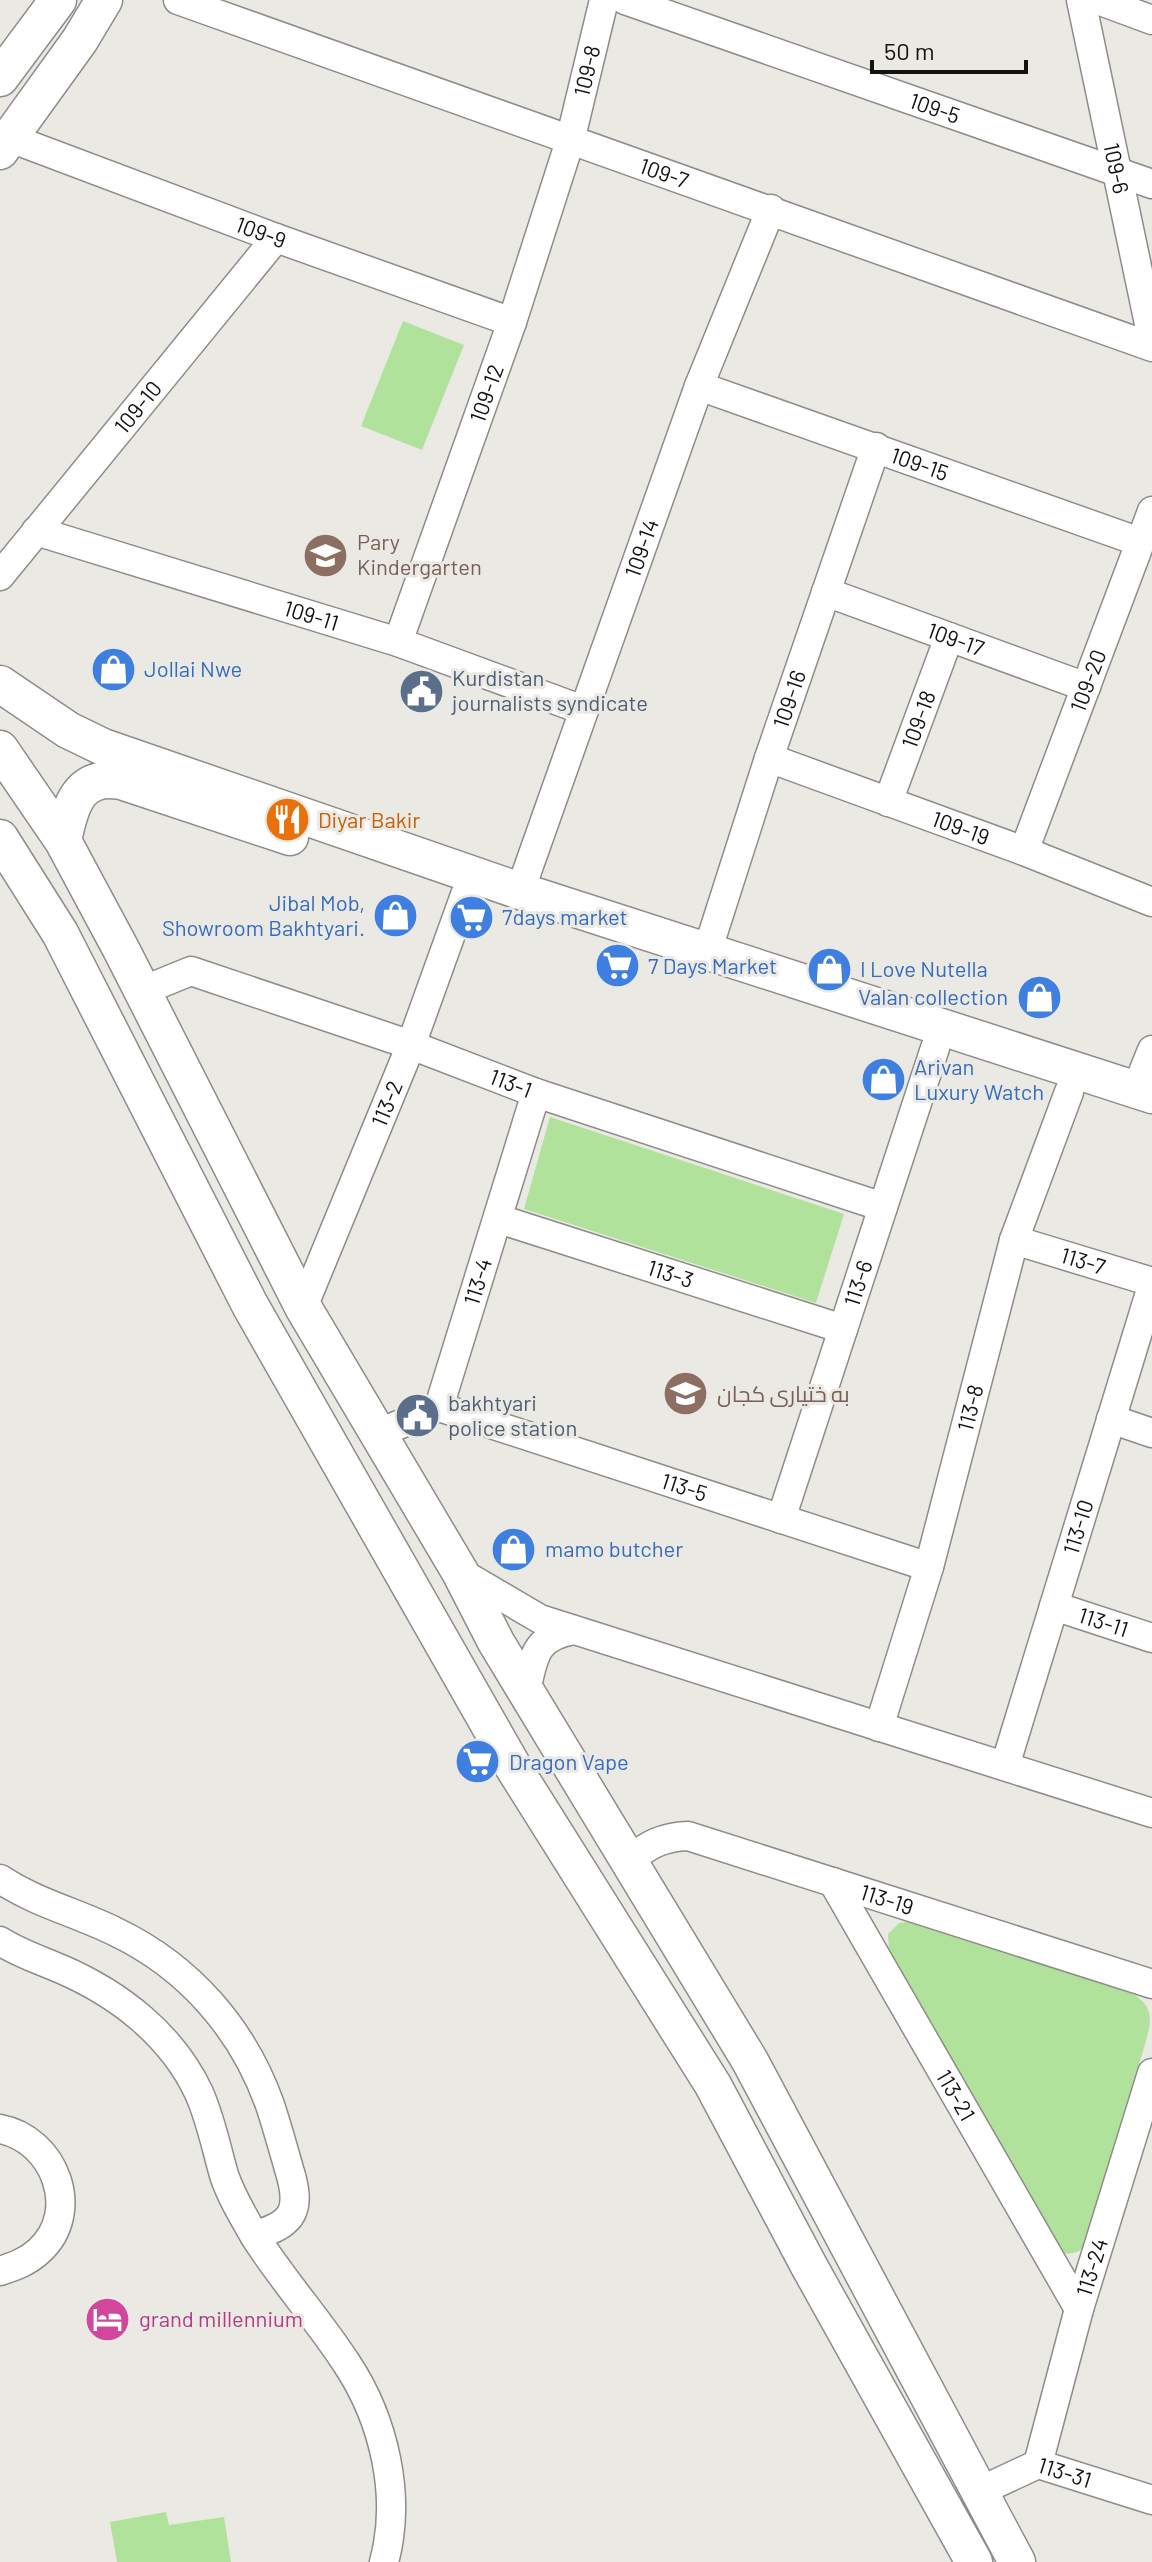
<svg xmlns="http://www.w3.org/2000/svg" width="1152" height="2562" font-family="Barlow,Cairo,sans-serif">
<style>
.green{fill:#b1e29b}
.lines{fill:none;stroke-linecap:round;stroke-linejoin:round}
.minor-casing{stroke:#8e8c88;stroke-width:31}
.major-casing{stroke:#8e8c88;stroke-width:39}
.minor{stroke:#fff;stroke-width:28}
.major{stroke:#fff;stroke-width:36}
.labels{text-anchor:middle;stroke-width:6;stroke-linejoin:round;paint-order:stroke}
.street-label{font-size:22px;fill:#121210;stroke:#ebe9e4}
.education-label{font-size:22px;fill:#785e54;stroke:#ebe9e4;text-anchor:start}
.shop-label{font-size:22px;fill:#366cbe;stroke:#ebe9e4;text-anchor:start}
.service-label{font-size:22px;fill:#4e5e75;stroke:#ebe9e4;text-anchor:start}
.food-label{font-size:22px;fill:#c56008;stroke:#ebe9e4;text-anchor:start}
.hotel-label{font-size:22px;fill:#b23c85;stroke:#ebe9e4;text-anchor:start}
</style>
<rect width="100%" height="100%" fill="#ebe9e4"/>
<path class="green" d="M403,321l61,24 -42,105 -61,-24z
M550,1117l294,97 -28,89 -292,-94z
M913,1921l222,74c17,12 17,23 12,42l-58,200c-5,13 -12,18 -27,16l-164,-284 -9,-20 -1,-15 11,-11z
M166,2512l3,13 55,-8 7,45h-114l-7,-40z"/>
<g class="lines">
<defs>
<g id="minor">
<path id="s1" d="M178,0l974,347"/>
<path id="s2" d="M625,0l527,184"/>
<path id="s3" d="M1081,0l71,338"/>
<path d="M1098,0l54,20"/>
<path id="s4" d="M10,138l266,100 236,84"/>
<path id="s5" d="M699,386l441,156"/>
<path id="s6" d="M36,531l362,111 185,68"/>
<path id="s7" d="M0,576l276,-338"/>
<path id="s8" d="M826,592l260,95"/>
<path id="s9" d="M398,642l114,-320 58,-181 34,-141"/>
<path id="s10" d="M769,758l255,93 128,51"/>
<path id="s11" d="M888,802l61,-165"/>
<path id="s12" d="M1024,851l128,-340"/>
<path id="s13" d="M520,891l179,-505 72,-177"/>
<path id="s14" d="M707,952l62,-194 107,-311"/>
<path id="s15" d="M142,991l49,-20 220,74 125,48 347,114"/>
<path d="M1136,1090l16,-40"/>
<path id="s16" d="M499,1219l344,110"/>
<path id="s17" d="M1014,1240l138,42"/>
<path id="s18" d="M303,1307l108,-262 54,-150"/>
<path id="s19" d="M439,1407l490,160"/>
<path d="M1111,1419l41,14"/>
<path id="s20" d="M378,1434l61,-27 97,-314"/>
<path id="s21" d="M781,1519l154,-471"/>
<path d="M460,1572l80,47 612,194"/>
<path id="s22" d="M1054,1606l98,32"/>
<path d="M526,1691c8,-36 9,-54 48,-61"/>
<path id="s23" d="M879,1727l50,-160 85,-327 55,-148"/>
<path id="s24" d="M1005,1766l147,-480"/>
<path id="s25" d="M627,1861c22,-16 34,-24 61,-25l464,148"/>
<path d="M0,1879c36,24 78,34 116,53 73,35 127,97 154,173 7,21 13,43 19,64 12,38 7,56 -35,66 28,45 64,84 93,129 37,56 55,132 37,198"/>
<path id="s26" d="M833,1882l246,427"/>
<path d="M0,1941c19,12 40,19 61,28 58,25 111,66 138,124 12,27 17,54 25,82 7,21 19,41 30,60"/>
<path d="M0,2129c54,10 83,82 39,122 -12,11 -24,15 -39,20"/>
<path id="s27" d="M1038,2464l41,-155 73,-236"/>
<path id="s28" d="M980,2491l58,-27 114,36"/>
</g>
<path id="major" d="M0,78l58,-78
M0,151l80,-111 24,-40
M0,684l68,46 35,17 417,144 632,204
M0,749l63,92 59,110 181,356 157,265 36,70 254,419 267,501
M0,838l60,95 190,372 262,460 201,320 96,181 165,296
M63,841c7,-35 15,-67 58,-60l169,56"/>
</defs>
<use href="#minor" class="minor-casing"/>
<use href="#major" class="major-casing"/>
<use href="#minor" class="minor"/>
<use href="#major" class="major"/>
</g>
<defs>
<symbol id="school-disc" viewBox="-11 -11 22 22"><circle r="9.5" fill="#8d6e63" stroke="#ebe9e4"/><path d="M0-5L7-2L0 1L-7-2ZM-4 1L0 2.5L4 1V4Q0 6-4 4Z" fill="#fff"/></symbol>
<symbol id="shop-disc" viewBox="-11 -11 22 22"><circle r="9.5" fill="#3f7fe0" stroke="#ebe9e4"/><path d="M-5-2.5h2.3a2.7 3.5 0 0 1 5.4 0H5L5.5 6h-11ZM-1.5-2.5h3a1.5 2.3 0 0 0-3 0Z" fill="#fff"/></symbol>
<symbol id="civic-disc" viewBox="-11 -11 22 22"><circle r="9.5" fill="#5c6f8a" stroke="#ebe9e4"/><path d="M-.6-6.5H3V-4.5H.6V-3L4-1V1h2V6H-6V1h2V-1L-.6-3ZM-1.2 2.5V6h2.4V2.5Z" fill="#fff"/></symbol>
<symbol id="restaurant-disc" viewBox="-11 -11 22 22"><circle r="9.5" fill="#e8710a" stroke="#ebe9e4"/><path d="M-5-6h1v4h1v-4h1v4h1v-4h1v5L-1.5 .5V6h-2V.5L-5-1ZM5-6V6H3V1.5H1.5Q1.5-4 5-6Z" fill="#fff"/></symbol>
<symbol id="supermarket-disc" viewBox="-11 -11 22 22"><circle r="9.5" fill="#3f7fe0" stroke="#ebe9e4"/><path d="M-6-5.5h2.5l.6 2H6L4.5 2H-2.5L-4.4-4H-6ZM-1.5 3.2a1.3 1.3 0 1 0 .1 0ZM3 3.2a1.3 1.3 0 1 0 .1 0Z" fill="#fff"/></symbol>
<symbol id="hotel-disc" viewBox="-11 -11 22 22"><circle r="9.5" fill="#d1479c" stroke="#ebe9e4"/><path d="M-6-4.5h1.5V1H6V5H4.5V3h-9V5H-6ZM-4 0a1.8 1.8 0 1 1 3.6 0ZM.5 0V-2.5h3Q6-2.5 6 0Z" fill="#fff"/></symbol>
</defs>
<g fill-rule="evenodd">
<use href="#school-disc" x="300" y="530" width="51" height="51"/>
<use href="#shop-disc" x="88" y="644" width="51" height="51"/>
<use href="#civic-disc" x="396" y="666" width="51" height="51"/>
<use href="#restaurant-disc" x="262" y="794" width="51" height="51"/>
<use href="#shop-disc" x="370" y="890" width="51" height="51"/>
<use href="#supermarket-disc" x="446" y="892" width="51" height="51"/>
<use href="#supermarket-disc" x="592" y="940" width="51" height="51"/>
<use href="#shop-disc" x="804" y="944" width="51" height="51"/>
<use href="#shop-disc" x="1014" y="972" width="51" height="51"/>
<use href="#shop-disc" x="858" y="1054" width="51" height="51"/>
<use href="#school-disc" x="660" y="1368" width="51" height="51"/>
<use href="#civic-disc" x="392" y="1390" width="51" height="51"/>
<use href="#shop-disc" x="488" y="1524" width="51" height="51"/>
<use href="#supermarket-disc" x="452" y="1736" width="51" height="51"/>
<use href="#hotel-disc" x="82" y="2294" width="51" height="51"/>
</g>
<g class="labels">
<g class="street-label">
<text dy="8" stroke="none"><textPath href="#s9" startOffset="602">109-8</textPath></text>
<text dy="8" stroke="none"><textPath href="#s2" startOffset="328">109-5</textPath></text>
<text dy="8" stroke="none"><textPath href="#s3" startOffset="172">109-6</textPath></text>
<text dy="8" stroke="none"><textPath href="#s1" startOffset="516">109-7</textPath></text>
<text dy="8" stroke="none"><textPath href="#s4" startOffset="268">109-9</textPath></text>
<text dy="8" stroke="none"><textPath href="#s9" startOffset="264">109-12</textPath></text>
<text dy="8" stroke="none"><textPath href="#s7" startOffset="218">109-10</textPath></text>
<text dy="8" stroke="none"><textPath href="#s5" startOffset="234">109-15</textPath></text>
<text dy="8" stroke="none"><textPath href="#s13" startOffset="364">109-14</textPath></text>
<text dy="8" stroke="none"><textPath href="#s6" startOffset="288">109-11</textPath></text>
<text dy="8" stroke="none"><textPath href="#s8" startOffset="138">109-17</textPath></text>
<text dy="8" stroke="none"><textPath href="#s12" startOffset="182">109-20</textPath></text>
<text dy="8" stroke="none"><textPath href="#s14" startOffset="266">109-16</textPath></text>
<text dy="8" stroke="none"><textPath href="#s11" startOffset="88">109-18</textPath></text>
<text dy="8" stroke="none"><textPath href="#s10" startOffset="204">109-19</textPath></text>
<text dy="8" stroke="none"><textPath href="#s15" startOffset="392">113-1</textPath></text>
<text dy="8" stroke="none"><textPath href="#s18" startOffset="220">113-2</textPath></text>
<text dy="8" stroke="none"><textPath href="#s17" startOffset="72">113-7</textPath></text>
<text dy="8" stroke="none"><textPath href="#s16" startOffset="180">113-3</textPath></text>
<text dy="8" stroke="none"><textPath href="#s20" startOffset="198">113-4</textPath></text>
<text dy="8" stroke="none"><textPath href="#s21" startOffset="248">113-6</textPath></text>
<text dy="8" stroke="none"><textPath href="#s23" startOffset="332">113-8</textPath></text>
<text dy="8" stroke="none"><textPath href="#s19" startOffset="258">113-5</textPath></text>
<text dy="8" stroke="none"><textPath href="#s24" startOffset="250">113-10</textPath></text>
<text dy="8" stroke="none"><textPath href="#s22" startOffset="52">113-11</textPath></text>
<text dy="8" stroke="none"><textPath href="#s25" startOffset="276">113-19</textPath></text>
<text dy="8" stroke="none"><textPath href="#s26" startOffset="246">113-21</textPath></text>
<text dy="8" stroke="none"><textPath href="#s27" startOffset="204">113-24</textPath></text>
<text dy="8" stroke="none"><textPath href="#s28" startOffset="92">113-31</textPath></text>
</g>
<g class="education-label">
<text x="357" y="550">Pary<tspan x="357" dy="25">Kindergarten</tspan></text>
<text x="717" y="1402">به ختيارى كجان</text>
</g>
<g class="shop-label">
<text x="144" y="677">Jollai Nwe</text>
<text x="365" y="911" text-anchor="end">Jibal Mob,<tspan x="365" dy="25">Showroom Bakhtyari.</tspan></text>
<text x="502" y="925">7days market</text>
<text x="648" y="974">7 Days Market</text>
<text x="860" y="977">I Love Nutella</text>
<text x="1008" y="1005" text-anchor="end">Valan collection</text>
<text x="914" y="1075">Arivan<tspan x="914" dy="25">Luxury Watch</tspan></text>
<text x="545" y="1557">mamo butcher</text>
<text x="509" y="1770">Dragon Vape</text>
</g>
<g class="service-label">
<text x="452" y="686">Kurdistan<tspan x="452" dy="25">journalists syndicate</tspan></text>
<text x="448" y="1411">bakhtyari<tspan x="448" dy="25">police station</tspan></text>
</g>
<g class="food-label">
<text x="318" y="828">Diyar Bakir</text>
</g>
<g class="hotel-label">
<text x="139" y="2327">grand millennium</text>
</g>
</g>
<path d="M872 60v12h154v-12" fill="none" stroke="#121210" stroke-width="4"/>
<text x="884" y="60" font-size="24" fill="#121210" stroke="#ebe9e4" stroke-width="6" paint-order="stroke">50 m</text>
</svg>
